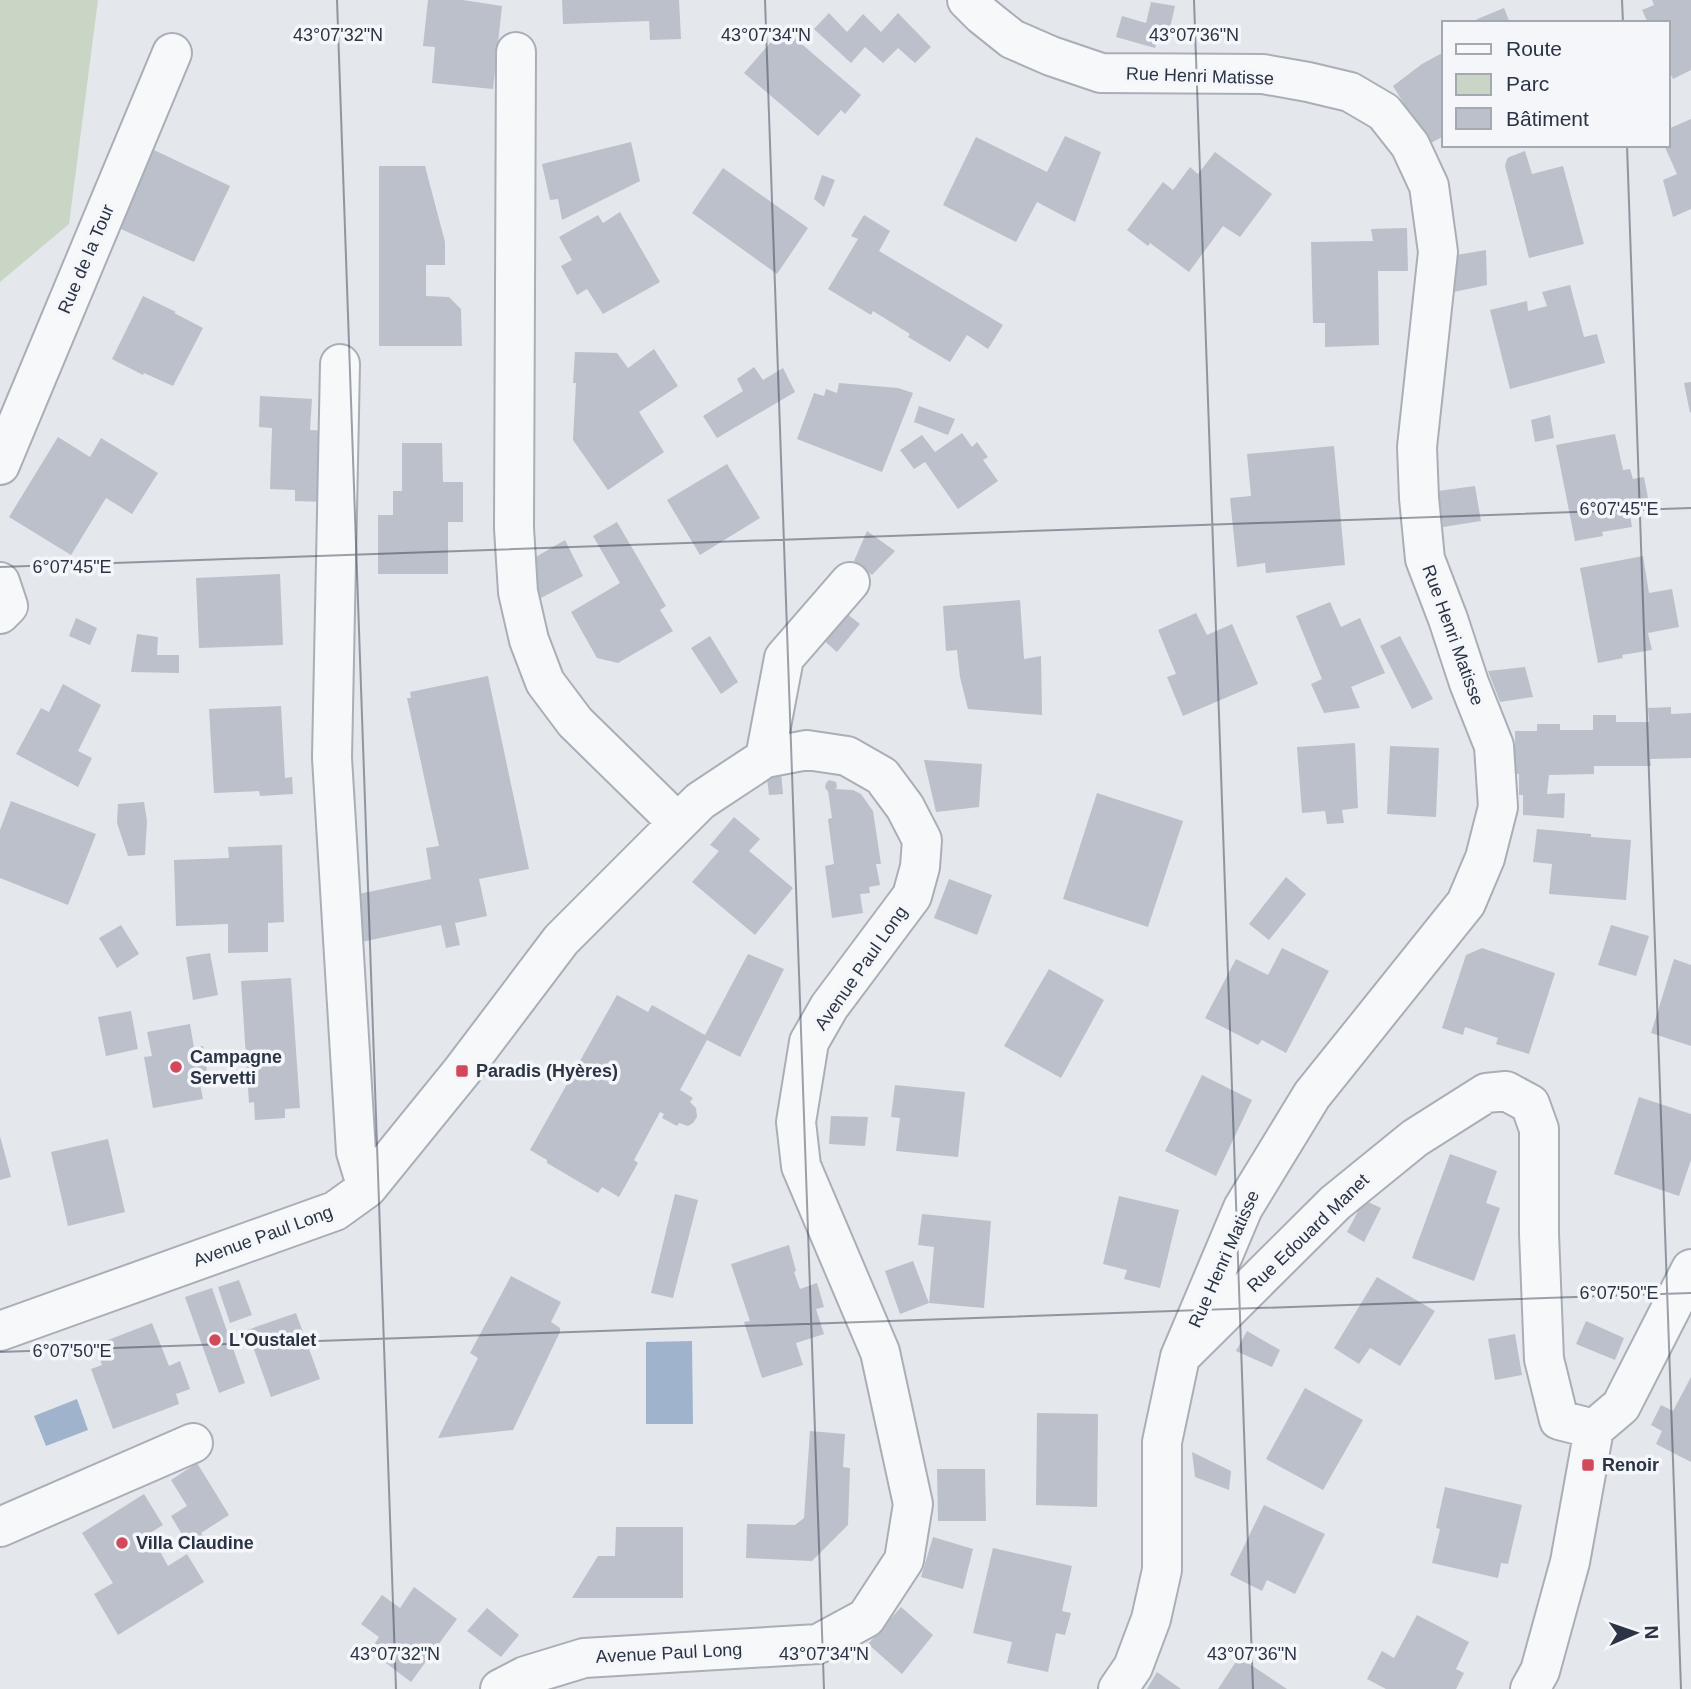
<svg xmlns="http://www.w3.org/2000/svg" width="1691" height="1689" font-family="Helvetica,sans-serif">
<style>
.green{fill:#c9d6c5}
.water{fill:#9fb4cc}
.building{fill:#bbc0ca}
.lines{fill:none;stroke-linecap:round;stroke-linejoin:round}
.minor-casing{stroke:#a9aeb7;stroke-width:42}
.minor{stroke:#f7f8fa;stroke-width:38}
.ticks{fill:none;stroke:#2b3445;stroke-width:2;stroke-opacity:0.45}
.poi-dot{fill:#d1495b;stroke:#f4f6f9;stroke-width:2.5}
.labels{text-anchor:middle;stroke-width:7;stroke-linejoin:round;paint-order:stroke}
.street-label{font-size:18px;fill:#2b3445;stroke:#f4f6f9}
.poi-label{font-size:18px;font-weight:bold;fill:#2b3445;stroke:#f4f6f9;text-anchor:start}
.ticks-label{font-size:18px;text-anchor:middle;fill:#2b3445;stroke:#f4f6f9;stroke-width:7;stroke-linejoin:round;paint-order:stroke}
</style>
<rect width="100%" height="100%" fill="#e4e7ec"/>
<path class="green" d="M0,0h98l-29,224 -69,58z"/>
<path class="water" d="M692,1341l1,83h-47v-82z
M77,1399l11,31 -42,16 -12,-30z"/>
<path class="building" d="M428,0h35l39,6 -9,83 -61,-6 3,-36 -12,-1z
M562,0h117l2,39 -31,1 -1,-19 -86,3z
M1652,0h39v70l-18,9 -5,-11v-45h-20l-6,-13 12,-5z
M1151,2l24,4 -5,22 -8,-2 -7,22 -39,-11 6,-21 24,7z
M1504,8l6,15h-42z
M829,13l18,19 16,-18 18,18 17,-19 33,34 -16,16 -17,-15 -15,15 -18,-16 -14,16 -37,-34z
M783,28l78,67 -16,19 -4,-4 -23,26 -74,-63z
M1444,52v84l-15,8 -36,-58 29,-22z
M1691,119v90l-18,8 -10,-37 14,-6 -13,-29h4v-16z
M1065,136l36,16 -26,70 -38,-20 -21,40 -73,-37 33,-68 71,35z
M631,142l9,39 -78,39 -4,-21 -8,1 -8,-36z
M154,150l76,36 -36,76 -84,-38 32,-51z
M1525,151l7,23 31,-8 21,78 -55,14 -24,-92 2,-7 2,-2z
M1215,152l57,42 -32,43 -17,-11 -34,46 -39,-29 -2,3 -21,-16 36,-48 10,8 17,-23 8,7z
M379,166h46l20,76v23h-19v31l23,1 12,12 1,37h-83z
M723,168l85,60 -31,46 -85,-61z
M822,175l13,5 -11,27 -10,-8z
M620,212l40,70 -57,32 -16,-25 -10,6 -16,-29 11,-6 -13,-23 39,-22 5,8z
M864,215l26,16 -11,20 124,74 -15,24 -21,-14 -17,27 -42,-25 2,-3 -37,-23 -2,4 -43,-26 30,-50 -7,-3z
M1407,228l1,43h-30l1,74 -54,2v-24h-12l-2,-81 62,-1 -2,-12z
M1486,250l1,35 -38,8 2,-37z
M1570,285l14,52 13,-3 8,29 -95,26 -20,-79 37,-9 1,10 19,-5 -5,-14z
M143,296l33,16 -2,1 29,15 -30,58 -29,-13 -1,2 -31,-16z
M654,349l24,37 -39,26 25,40 -56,38 -35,-50 3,-57h-3l2,-31 42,1 11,15z
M754,367l9,13 20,-12 12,24 -78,46 -14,-22 40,-25 -6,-12z
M1691,382v30l-1,1 -6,-30z
M839,383l59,5 15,5 -31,79 -85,-33 17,-46 10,3 2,-7 11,4z
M260,396l52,3 -2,31 18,1 -2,71 -31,-1v-11l-25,-1 2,-61 -13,-1z
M919,406l36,13 -7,16 -34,-13z
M1550,415l4,23 -19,4 -4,-22z
M962,433l10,14 5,-5 11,15 -5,3 15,21 -40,28 -33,-47 -11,7 -14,-19 22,-15 13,17z
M1615,434l8,36 7,-1 3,10 11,-2 4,21 -12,2 3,8 -10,1 3,18 -30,5 1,4 -28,5 -19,-96z
M58,437l32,20 11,-19 57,35 -26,41 -26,-16 -35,57 -62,-38z
M402,443h40l1,39h20v40h-15v52h-70v-59h15v-24h9z
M1334,446l11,119 -79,8 -1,-10 -28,4 -7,-69 21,-2 -4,-42z
M727,464l33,54 -60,37 -33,-55z
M1475,486l6,35 -38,6 -5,-36z
M617,522l49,84 -6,4 13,21 -55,32 -21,-5 -26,-46 49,-29 -27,-47z
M867,531l28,20 -23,24 -18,-14z
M565,540l18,36 -44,23 -5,-41z
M1643,556l6,37 23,-4 7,38 -31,6 4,17 -30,5 1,3 -25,5 -18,-95z
M280,574l3,71 -84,3 -3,-70z
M1020,600l4,59 17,-3 1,59 -74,-6 -8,-32 -3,-27 -11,1 -3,-45z
M1330,602l11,25 19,-9 25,55 -34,14 9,21 -36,5 -13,-29 11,-5 -26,-63z
M837,606l23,18 -23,28 -23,-20z
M1196,613l11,22 25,-11 26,60 -75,32 -16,-39 9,-3 -18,-44z
M76,618l21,10 -7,17 -21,-9z
M137,634l21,3 -1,18h22v18l-48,-1z
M710,636l28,46 -17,12 -30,-46z
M1400,636l33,63 -21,10 -32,-63z
M1525,667l8,30 -33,5 -12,-31z
M488,676l41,193 -50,10 8,37 -32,7 5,22 -14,3 -5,-23 -89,19 -3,-48 82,-17 -5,-31 13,-2 -32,-148h4l-1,-6z
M63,684l38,21 -23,46 14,7 -14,29 -62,-33 25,-46 8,4z
M281,706l4,72 7,-1 1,17 -33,2 -1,-5 -45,2 -5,-84z
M1671,707v7l20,-1v45l-41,1 1,7h-57v8l-45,1 -2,19 18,-1 -1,25 -41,-3v-20h-4v-21h-4v-43h22v-7h23v6h33v-15h23v7h33l-1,-14z
M1355,743l3,65 -16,2 2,13 -17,1 -2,-13 -23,2 -5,-66z
M1390,746l49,2 -3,69 -49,-3z
M924,760l58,4 -3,43 -43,5z
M781,772l2,22 -14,1 -2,-17z
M829,780l7,2 1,5 -2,2 18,1 8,4 12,17 8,53h-5l4,21 -11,2 1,6 -10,1 3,19 -31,5 -7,-52 9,-2 -6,-45 4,-1 -4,-27 -3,-3 1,-5z
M1097,793l86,28 -35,106 -85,-28z
M11,801l85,33 -28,71 -68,-27v-48z
M144,802l3,19 -2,34 -17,1 -11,-33 1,-19z
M734,817l26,22 -11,12 44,37 -38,47 -63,-53 27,-31 -9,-6z
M1537,829l54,5v3l40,3 -5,60 -77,-6 3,-30 -19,-2z
M282,845l2,77 -16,1v29l-40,1v-29l-52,2 -2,-66 55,-2 -1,-11z
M1286,877l20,17 -37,46 -20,-16z
M949,879l43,16 -15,40 -43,-17z
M121,925l18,29 -22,14 -18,-30z
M1611,925l38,11 -13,40 -38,-11z
M1282,948l47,23 -43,82 -24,-13 -4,5 -53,-27 31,-59 32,16z
M1482,948l73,25 -26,81 -33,-10 2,-6 -33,-11 -2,8 -21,-7 24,-73z
M210,953l8,42 -25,5 -7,-43z
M748,954l36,15 -44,88 -33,-17 -27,50 13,8 -3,4 6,6 1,9 -4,6 -5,3 -9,-3 -2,3 -15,-8 2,-4 -4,-2 -26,48 4,3 -19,34 -17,-10 -4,6 -51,-30v-3l-17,-10 87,-155 31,17 4,-7 53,30z
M1674,959l17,6v81l-40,-13z
M1049,969l55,31 -43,78 -57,-32z
M291,978l9,130 -15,1v9l-30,2 -1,-18 -5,1 -8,-122z
M131,1011l7,38 -32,7 -8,-39z
M190,1024l4,24 9,-2 5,31 -9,2 4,20 -50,9 -9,-51 8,-1 -5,-24z
M1202,1075l50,25 -36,76 -51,-25z
M895,1085l70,7 -7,65 -62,-6 4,-33 -9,-1z
M1639,1097l52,17v46l-12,36 -65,-22z
M831,1116l37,1 -3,29 -36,-2z
M0,1136l11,41 -11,3z
M108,1139l17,73 -57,14 -17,-74z
M1450,1154l47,17 -11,32 14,5 -26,73 -62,-23z
M675,1194l23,6 -25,98 -22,-5z
M1119,1196l60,14 -19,78 -36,-9 3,-9 -24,-6z
M1364,1200l17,8 -17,34 -17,-10z
M922,1214l69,7 -7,87 -55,-5 5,-56 -16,-2z
M789,1245l7,26 -2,1 6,17 17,-6 7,24 -8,2 8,25 -28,9 7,22 -41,13 -18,-56 6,-1 -19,-57z
M913,1261l16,42 -29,11 -15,-43z
M511,1276l50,26 -10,20 9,6v4l-47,98 -75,8 40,-80 -8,-5z
M1377,1277l58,34 -35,55 -30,-18 -11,16 -25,-16z
M239,1280l13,35 -22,8 -12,-36z
M212,1288l33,95 -26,10 -34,-96z
M296,1313l24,66 -49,18 -24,-67z
M1586,1321l38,17 -9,22 -39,-16z
M152,1323l17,43 11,-5 10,28 -14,5 3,10 -66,25 -22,-60 11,-4 -7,-20z
M1247,1331l33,19 -8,17 -36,-16z
M1515,1334l7,41 -27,5 -7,-41z
M1691,1377v85l-35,-18 6,-13 -11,-6 10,-20 12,6z
M1305,1388l58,32 -40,70 -57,-31z
M1037,1413l61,1 -1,93 -61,-2z
M810,1431l35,3 -2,33 7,1 -2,57 -36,36 -66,-3 1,-34 48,1 9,-7z
M1192,1452l39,19 -2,19 -34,-13z
M197,1463l32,52 -28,18 5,9 -14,9 -21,-35 16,-10 -16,-26z
M937,1469h48l1,52h-48z
M1445,1487l77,18 -14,59 -7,-1 -3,15 -66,-15 8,-34 -4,-1z
M144,1494l19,31 -13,8 18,33 19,-12 17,28 -86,53 -24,-41 19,-11 -31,-50z
M1264,1505l61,29 -30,60 -28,-14 -5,11 -32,-16z
M616,1527h67v71h-111l26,-42h17z
M933,1537l40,12 -10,40 -42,-12z
M993,1548l79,18 -10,45 9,2 -6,22 -9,-2 -8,39 -41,-9 5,-21 -39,-9z
M414,1587l43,32 -46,63 -41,-31 9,-14 -18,-13 21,-29 18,13z
M901,1607l32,28 -31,39 -34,-30z
M487,1608l32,27 -18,22 -34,-26z
M1417,1615l52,27 -13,27 8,4 -8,16h-70l-19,-10 15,-28 12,7z
M1239,1657l48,32h-69z
M1157,1672l24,17h-34z"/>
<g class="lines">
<defs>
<path id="minor" d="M967,0l15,15 30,24 39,17 50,17 162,1 45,8 42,10 34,20 26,33 19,41 9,66 -21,195 2,51 6,61 23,60 21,64 25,63 4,61 -13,51 -19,45 -154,192 -69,113 -63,149
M516,52l-2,476 4,64 11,48 16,42 30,40 103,101
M340,364l-8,394 24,394 11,36
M0,465l172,-412
M0,582l8,24 -8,8
M765,758l19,-100 66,-76
M0,1331l335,-120 32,-23 95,-117 99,-131 139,-139 65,-43 42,-8 40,6 35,20 23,31 17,33 -2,27 -8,29 -83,111 -20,35 -13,80 5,44 79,186 33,152 -9,56 -38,58 -48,26 -234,14 -59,18 -25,13
M1594,1429l27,-23 70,-137
M0,1527l193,-84
M1118,1689l15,-22 18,-48 11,-49v-128l18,-85 155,-154 80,-65 71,-45 20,-2 24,13 9,25v105l5,125 15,61 35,9
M1530,1689l10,-18 30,-109 24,-133"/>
</defs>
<use href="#minor" class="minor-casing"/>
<use href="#minor" class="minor"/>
</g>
<path class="ticks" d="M337,0l59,1689M765,0l59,1689M1194,0l59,1689M1622,0l1,23M1627,145l54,1544M0,567l1691,-59M0,1352l1691,-59"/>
<g class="poi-dot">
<circle cx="176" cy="1067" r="7"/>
<rect x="455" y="1064" width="14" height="14" rx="3.5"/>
<circle cx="215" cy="1340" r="7"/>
<rect x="1581" y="1458" width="14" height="14" rx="3.5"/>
<circle cx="122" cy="1543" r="7"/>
</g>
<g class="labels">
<g class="street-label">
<text transform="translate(1200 76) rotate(2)" y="6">Rue Henri Matisse</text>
<text transform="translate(86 259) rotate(-67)" y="6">Rue de la Tour</text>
<text transform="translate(1453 635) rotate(70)" y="6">Rue Henri Matisse</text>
<text transform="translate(861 968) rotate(-55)" y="6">Avenue Paul Long</text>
<text transform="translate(1308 1233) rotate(-44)" y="6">Rue Edouard Manet</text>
<text transform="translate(263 1236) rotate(-20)" y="6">Avenue Paul Long</text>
<text transform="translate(1224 1259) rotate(-66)" y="6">Rue Henri Matisse</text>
<text transform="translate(669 1653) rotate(-3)" y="6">Avenue Paul Long</text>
</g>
<g class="poi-label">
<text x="190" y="1063">Campagne<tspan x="190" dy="21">Servetti</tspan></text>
<text x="476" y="1077">Paradis (Hyères)</text>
<text x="229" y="1346">L'Oustalet</text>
<text x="1602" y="1471">Renoir</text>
<text x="136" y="1549">Villa Claudine</text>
</g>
</g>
<g class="ticks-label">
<text x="338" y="41">43°07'32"N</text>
<text x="766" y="41">43°07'34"N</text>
<text x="1194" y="41">43°07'36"N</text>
<text x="1619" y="515">6°07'45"E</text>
<text x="72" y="573">6°07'45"E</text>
<text x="1619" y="1299">6°07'50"E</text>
<text x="72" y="1357">6°07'50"E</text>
<text x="395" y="1660">43°07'32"N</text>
<text x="824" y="1660">43°07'34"N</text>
<text x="1252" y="1660">43°07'36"N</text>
</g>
<rect x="1442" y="21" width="228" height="126" fill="#f4f6f9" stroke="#a4a8b1" stroke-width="2"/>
<rect x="1456" y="44" width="35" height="10" fill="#f7f8fa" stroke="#a4a8b1" stroke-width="2"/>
<text x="1506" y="56" font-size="21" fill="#2b3445">Route</text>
<rect x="1456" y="74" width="35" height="21" fill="#c9d6c5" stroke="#a4a8b1" stroke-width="2"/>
<text x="1506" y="91" font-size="21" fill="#2b3445">Parc</text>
<rect x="1456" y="108" width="35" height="21" fill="#bbc0ca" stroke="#a4a8b1" stroke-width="2"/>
<text x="1506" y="126" font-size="21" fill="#2b3445">Bâtiment</text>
<g transform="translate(1635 1633) rotate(88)" stroke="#f4f6f9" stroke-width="5" paint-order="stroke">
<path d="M0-5L12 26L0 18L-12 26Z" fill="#2b3445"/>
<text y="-10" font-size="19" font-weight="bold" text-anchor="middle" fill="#2b3445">N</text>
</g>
</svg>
